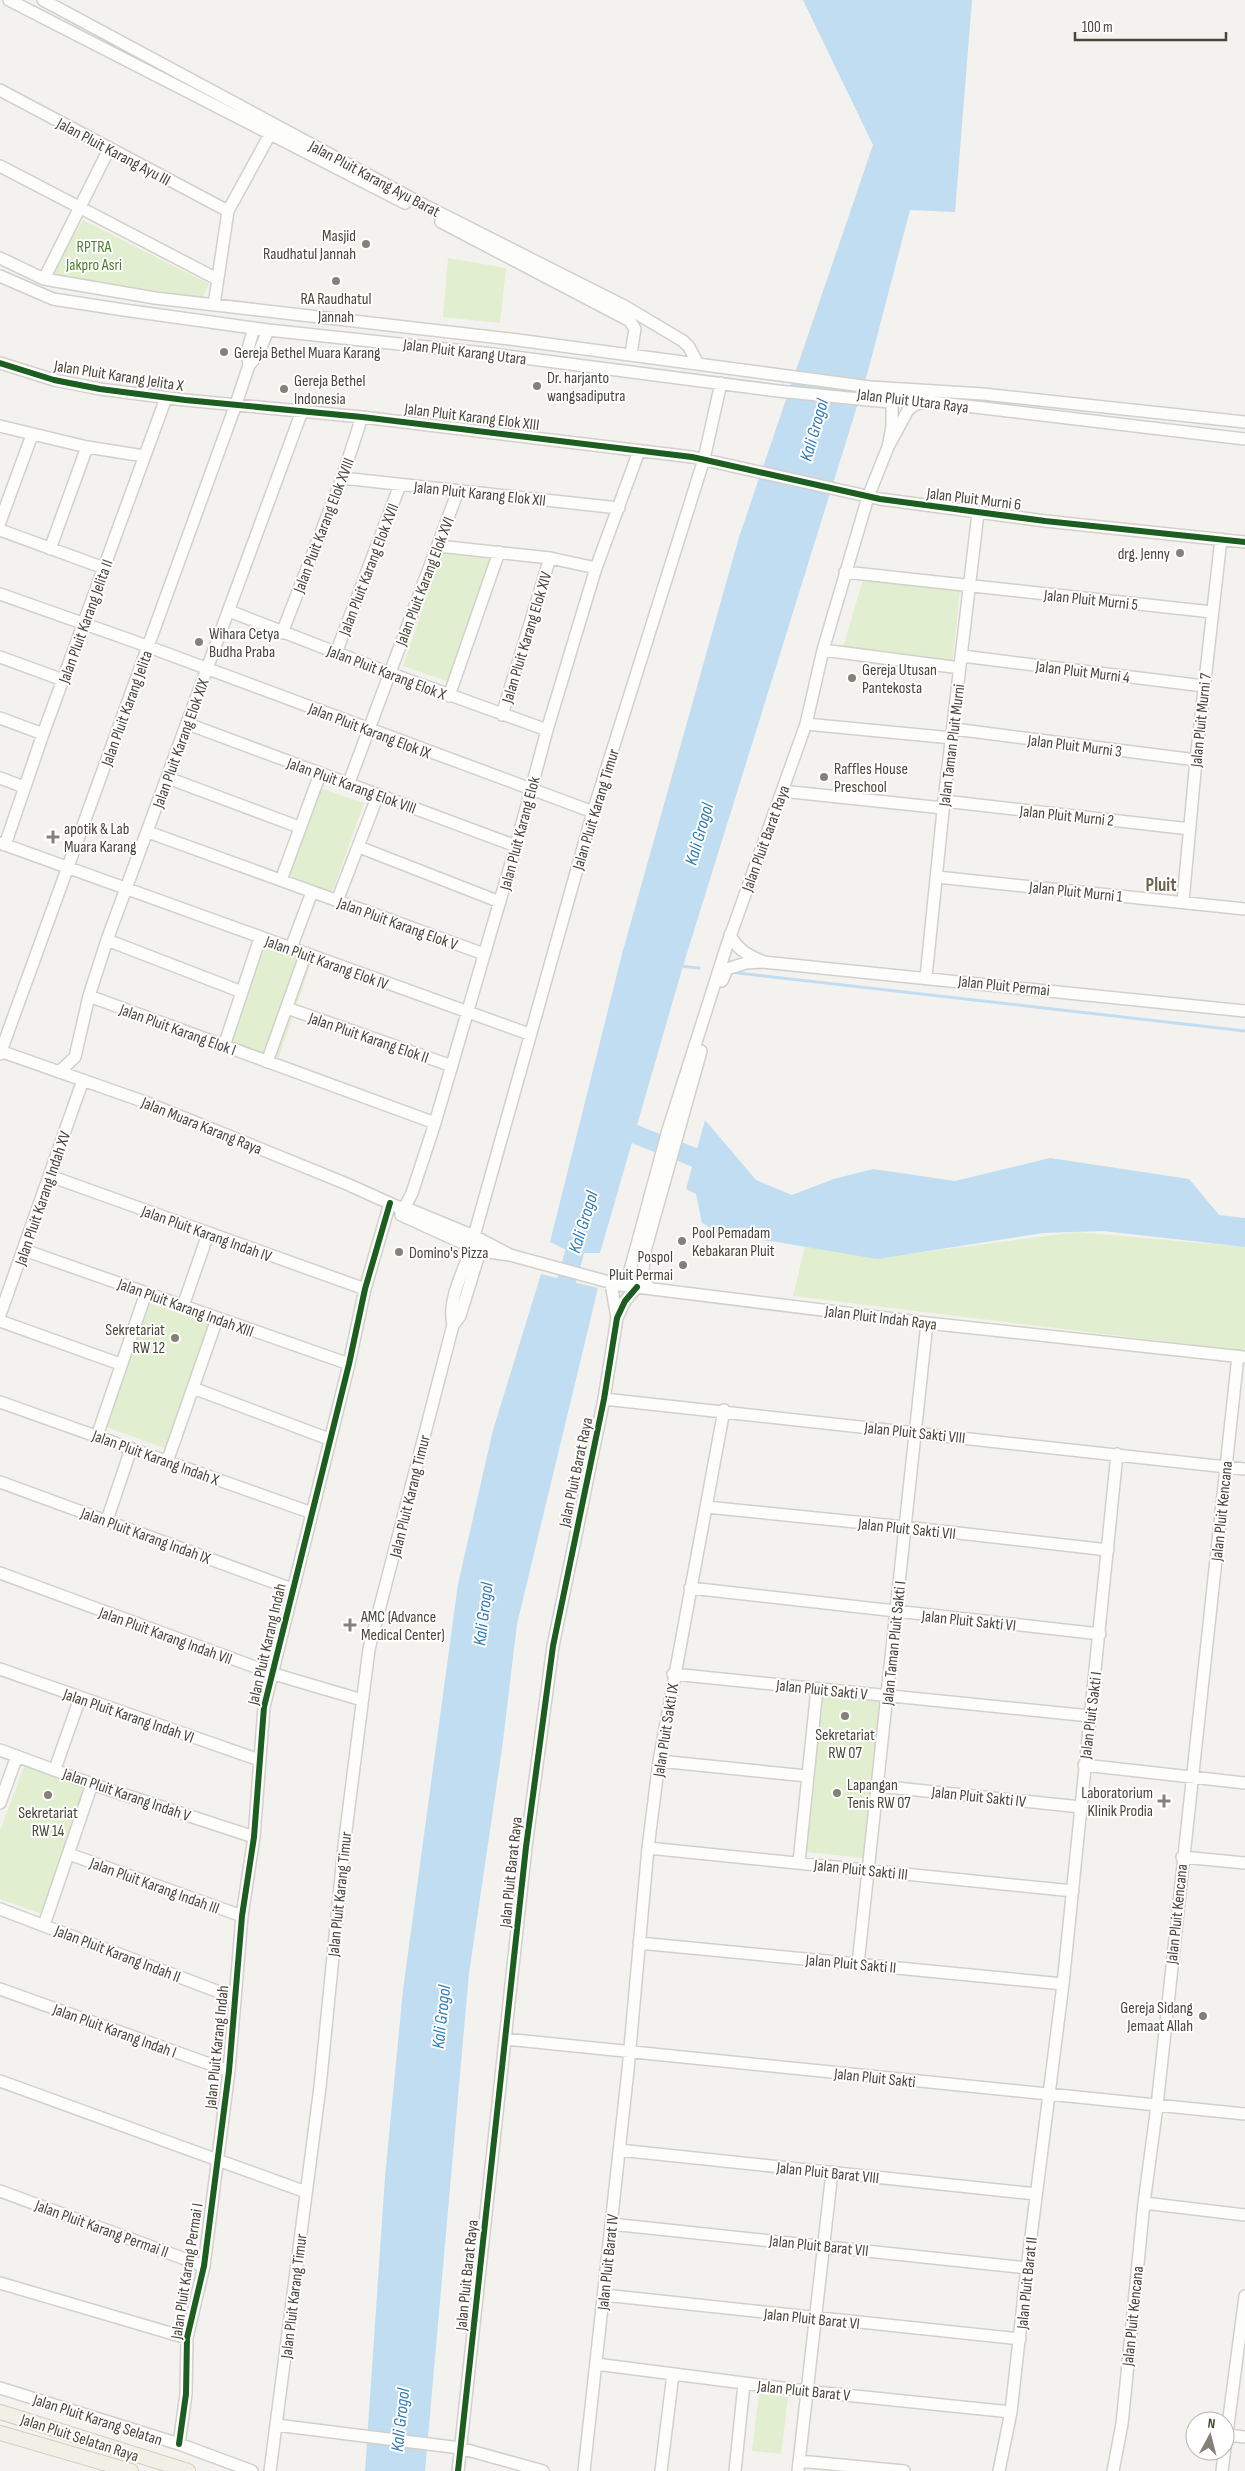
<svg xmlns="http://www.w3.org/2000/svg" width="1245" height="2471" font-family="'Sofia Sans Condensed',sans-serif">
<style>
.green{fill:#e1eecf}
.water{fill:#c0ddf1}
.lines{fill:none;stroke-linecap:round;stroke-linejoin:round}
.stream{stroke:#c0ddf1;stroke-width:3}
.river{stroke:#c0ddf1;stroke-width:19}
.minor-casing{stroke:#d2d0cb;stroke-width:14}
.major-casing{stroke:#d6cebb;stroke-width:16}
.minor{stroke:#fdfdfc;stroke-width:11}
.major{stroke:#f2efe6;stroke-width:14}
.cycleway-casing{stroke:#fff;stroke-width:9}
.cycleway{stroke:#1b5e20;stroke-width:6}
.poi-dot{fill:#868178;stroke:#fff;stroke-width:2}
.labels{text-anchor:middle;stroke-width:4;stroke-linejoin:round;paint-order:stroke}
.street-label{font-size:16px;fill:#4b4439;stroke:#fff}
.poi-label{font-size:16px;fill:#4b4439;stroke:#fff;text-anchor:start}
.park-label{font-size:16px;fill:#4a7f2a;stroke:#fff}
.water-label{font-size:18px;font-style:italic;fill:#2e7ab2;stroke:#fff}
.quarter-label{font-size:19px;font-weight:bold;fill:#6e6250;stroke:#fff}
</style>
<rect width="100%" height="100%" fill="#f4f2ee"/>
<path class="green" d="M83,220l126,64 -6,13 -153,-20z
M448,258l58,10 -6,55 -57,-6z
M443,549l52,6 -43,128 -49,-17z
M863,580l97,10 -8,76 -111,-12z
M320,788l44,15 -33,93 -48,-17z
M266,944l46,16 -34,100 -48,-18 24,-72 2,1z
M1077,1232l168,15v104l-452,-55 14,-58 103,16z
M146,1302l74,26 -45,124 -74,-27z
M822,1696l58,5 -15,157 -58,-6z
M26,1761l65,23 -49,130 -42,-15v-68z
M759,2394l29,3 -7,57 -29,-3z"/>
<path class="water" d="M803,0h169l-17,212 -45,-2 -42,161 -185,595 -83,287h-27l-23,-11 72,-288 117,-417 134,-392z
M705,1120l51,60 36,15 42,-16 39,-10 82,12 95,-23 139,21 30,36 26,3v29l-142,-16 -60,2 -166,26 -100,-17 -55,-7 -20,-12 -6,-29 -10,-5z
M541,1274l57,14 -81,336 -15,125 -33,224 -44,498h-60l20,-294 18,-187 55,-406 35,-154z"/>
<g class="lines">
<path class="stream" d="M679,966l20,2
M730,972l515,59"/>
<path class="river" d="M612,1125l50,20
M676,1150l27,11 7,13
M560,1304l21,-75"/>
<defs>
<path id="minor" d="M9,0l396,203
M43,0l383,206 200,101 57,34 6,6 9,17
M0,90l228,121
M0,166l217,113
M441,222l189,99 5,8 -4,25
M0,258l44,21 111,19 355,41 360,48 113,7 262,28
M0,276l53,23 71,11 144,20 225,24 285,37 111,11 3,4v21l-4,20
M44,279l65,-130
M214,305l14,-94 46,-84
M0,363l54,17 46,9 85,11 177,17 330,40 188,42 165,22 200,21
M249,365l9,-10 10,-25
M882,396l363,43
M0,426l87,21 57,9
M342,478l277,30
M0,522l32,-87
M0,530l104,38
M438,546l112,12 46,10
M50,549l37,-102
M845,572l367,40
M0,594l133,47 460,171
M229,611l160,62 158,57
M282,633l60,-155 20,-61
M823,650l137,18
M336,653l64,-168
M962,656l242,30
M0,657l63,23
M449,696l50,-144
M502,715l48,-157
M0,718l43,16
M188,724l328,122
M806,724l146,14
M954,729l242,31
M0,778l24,9
M168,778l131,49
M348,785l110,-294
M782,791l161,17
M944,801l246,28
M148,832l336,122
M0,843l529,191
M5,845l38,-111 123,-336
M359,847l141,55
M937,877l308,32
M281,880l39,-106
M337,901l41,-106
M1183,901l13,-141 25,-221
M730,935c7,14 17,20 32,26
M107,940l135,52
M291,948l21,-56
M926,977l18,-176 34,-288
M722,981l5,-12 19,-6 17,-1 482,49
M89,996l346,127
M287,1008l165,58
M224,1046l36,-108
M0,1051l145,51 202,82 51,23 8,1 68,28 36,19
M0,1054l236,-650 13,-39 -2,-13 7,-24
M267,1062l39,-109
M59,1072l16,-15 14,-61 18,-56 195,-529
M50,1176l315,113
M401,1209v6l79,36 30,4 110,30 307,38 316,34
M401,1215l11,-22 23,-70 81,-277 31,-116 49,-162 43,-117
M474,1236l119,-424 111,-353 17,-76
M24,1250l325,114
M611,1283l6,35
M620,1285l9,-11 39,-144 59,-185 79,-221 17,-74 45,-153 20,-50 20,-37 6,-5 10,-3
M650,1288l-8,-8 3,-29 56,-200
M183,1306l25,-72
M0,1315l83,-235
M0,1321l120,43
M453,1325c-6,-25 11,-55 19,-78
M193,1388l136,51
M604,1399l641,70
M0,1402l312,111
M97,1436l49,-143
M167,1462l50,-143
M0,1482l292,107
M706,1507l199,20 203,23
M107,1520l24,-71
M0,1573l274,101 88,26
M690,1588l410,46
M0,1669l259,91
M673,1674l417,42
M0,1750l92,34 162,53
M659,1761l148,15
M1084,1765l161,18
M55,1769l25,-71
M877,1786l204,21
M0,1803l17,-47
M648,1848l425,43
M69,1854l173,62
M1182,1857l63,6
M799,1862l18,-173
M0,1909l235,89
M44,1925l48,-141
M639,1943l424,41
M858,1964l69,-641
M0,1989l229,82
M506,2039l739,75
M0,2081l306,111
M619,2150l417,44
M0,2191l204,75
M1144,2203l101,12
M611,2224l416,44
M0,2283l187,55
M604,2295l416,44
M596,2364l210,27 205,21
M0,2388l179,56 73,27
M276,2425l184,23 83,23
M1228,2435l17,2
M179,2444l7,-50 1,-56 17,-72 25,-195 13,-155 12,-79 10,-130 85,-343 16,-75 25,-86
M799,2461l105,10
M270,2471l50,-384 24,-241 25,-197 84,-324 7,-9 20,-65
M458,2471l68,-624 27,-201 51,-247 13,-81 8,-17 12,-14
M584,2471l44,-401 20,-222 11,-87 65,-351
M661,2471l12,-97
M735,2471l9,-87
M798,2471l34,-299
M999,2471l12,-59 16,-144 36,-284 54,-530
M1113,2471l9,-47 22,-221 13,-97 81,-750
M1222,2471l23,-175"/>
<path id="major" d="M0,2412l188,59
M0,2433l131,38"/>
</defs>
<use href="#minor" class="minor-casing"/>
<use href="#major" class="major-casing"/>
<use href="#minor" class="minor"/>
<use href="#major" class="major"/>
<defs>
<path id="cycleway" d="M0,363l54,17 46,9 85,11 177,17 330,40 188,42 165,22 200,21
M179,2444l7,-50 1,-56 17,-72 25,-195 13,-155 12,-79 10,-130 85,-343 16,-75 25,-86
M458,2471l68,-624 27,-201 51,-247 13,-81 8,-17 12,-14"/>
</defs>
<use href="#cycleway" class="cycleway-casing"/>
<use href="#cycleway" class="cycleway"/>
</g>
<g class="poi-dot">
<circle cx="366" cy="244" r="5"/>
<circle cx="336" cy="281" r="5"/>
<circle cx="224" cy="352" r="5"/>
<circle cx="537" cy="386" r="5"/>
<circle cx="284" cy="389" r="5"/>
<circle cx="1180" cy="553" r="5"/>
<circle cx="199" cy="642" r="5"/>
<circle cx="852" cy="678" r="5"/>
<circle cx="824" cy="777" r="5"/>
<path d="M50.5 829.5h5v5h5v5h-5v5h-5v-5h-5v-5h5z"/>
<circle cx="682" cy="1241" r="5"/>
<circle cx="399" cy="1252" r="5"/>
<circle cx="683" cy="1265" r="5"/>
<circle cx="175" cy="1338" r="5"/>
<path d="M347.5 1617.5h5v5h5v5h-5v5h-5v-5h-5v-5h5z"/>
<circle cx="845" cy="1716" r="5"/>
<circle cx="837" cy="1793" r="5"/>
<circle cx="48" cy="1795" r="5"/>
<path d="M1161.5 1793.5h5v5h5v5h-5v5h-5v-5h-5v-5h5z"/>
<circle cx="1203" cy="2016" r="5"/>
</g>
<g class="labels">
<g class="street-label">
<text transform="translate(114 151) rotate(28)" y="6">Jalan Pluit Karang Ayu III</text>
<text transform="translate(375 178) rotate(28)" y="6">Jalan Pluit Karang Ayu Barat</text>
<text transform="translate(465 351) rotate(7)" y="6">Jalan Pluit Karang Utara</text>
<text transform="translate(119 375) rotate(9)" y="6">Jalan Pluit Karang Jelita X</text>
<text transform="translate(913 400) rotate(7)" y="6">Jalan Pluit Utara Raya</text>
<text transform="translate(472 416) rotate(7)" y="6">Jalan Pluit Karang Elok XIII</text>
<text transform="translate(480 493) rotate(6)" y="6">Jalan Pluit Karang Elok XII</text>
<text transform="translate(974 498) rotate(7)" y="6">Jalan Pluit Murni 6</text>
<text transform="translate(323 525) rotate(-69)" y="6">Jalan Pluit Karang Elok XVIII</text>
<text transform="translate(368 569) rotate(-69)" y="6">Jalan Pluit Karang Elok XVII</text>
<text transform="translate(424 581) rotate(-69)" y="6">Jalan Pluit Karang Elok XVI</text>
<text transform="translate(1091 599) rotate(6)" y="6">Jalan Pluit Murni 5</text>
<text transform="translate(85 621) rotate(-70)" y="6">Jalan Pluit Karang Jelita II</text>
<text transform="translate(526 637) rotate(-73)" y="6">Jalan Pluit Karang Elok XIV</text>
<text transform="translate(1083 671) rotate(7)" y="6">Jalan Pluit Murni 4</text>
<text transform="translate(387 672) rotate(21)" y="6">Jalan Pluit Karang Elok X</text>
<text transform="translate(126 708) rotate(-70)" y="6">Jalan Pluit Karang Jelita</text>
<text transform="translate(1200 720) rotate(-84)" y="6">Jalan Pluit Murni 7</text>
<text transform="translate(370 730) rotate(21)" y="6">Jalan Pluit Karang Elok IX</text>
<text transform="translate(180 743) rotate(-70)" y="6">Jalan Pluit Karang Elok XIX</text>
<text transform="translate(951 745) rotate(-83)" y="6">Jalan Taman Pluit Murni</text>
<text transform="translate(1075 745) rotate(7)" y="6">Jalan Pluit Murni 3</text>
<text transform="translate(352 785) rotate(20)" y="6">Jalan Pluit Karang Elok VIII</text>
<text transform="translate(595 809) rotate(-73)" y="6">Jalan Pluit Karang Timur</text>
<text transform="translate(1067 815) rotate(6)" y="6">Jalan Pluit Murni 2</text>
<text transform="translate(519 833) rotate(-75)" y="6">Jalan Pluit Karang Elok</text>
<text transform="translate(765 838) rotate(-70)" y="6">Jalan Pluit Barat Raya</text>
<text transform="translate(1076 891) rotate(6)" y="6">Jalan Pluit Murni 1</text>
<text transform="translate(398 923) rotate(20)" y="6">Jalan Pluit Karang Elok V</text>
<text transform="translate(327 962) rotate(20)" y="6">Jalan Pluit Karang Elok IV</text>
<text transform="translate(1004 985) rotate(6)" y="6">Jalan Pluit Permai</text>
<text transform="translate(178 1029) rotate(20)" y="6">Jalan Pluit Karang Elok I</text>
<text transform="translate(369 1037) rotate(19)" y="6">Jalan Pluit Karang Elok II</text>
<text transform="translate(202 1125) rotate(22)" y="6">Jalan Muara Karang Raya</text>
<text transform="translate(42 1198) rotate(-71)" y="6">Jalan Pluit Karang Indah XV</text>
<text transform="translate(207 1233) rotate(20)" y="6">Jalan Pluit Karang Indah IV</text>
<text transform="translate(186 1307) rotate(20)" y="6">Jalan Pluit Karang Indah XIII</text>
<text transform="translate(881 1317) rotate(7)" y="6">Jalan Pluit Indah Raya</text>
<text transform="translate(915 1432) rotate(6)" y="6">Jalan Pluit Sakti VIII</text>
<text transform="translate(156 1457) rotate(20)" y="6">Jalan Pluit Karang Indah X</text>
<text transform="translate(575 1472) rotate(-78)" y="6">Jalan Pluit Barat Raya</text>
<text transform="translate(409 1496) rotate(-76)" y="6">Jalan Pluit Karang Timur</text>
<text transform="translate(1221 1511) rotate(-84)" y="6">Jalan Pluit Kencana</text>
<text transform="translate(907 1528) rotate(6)" y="6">Jalan Pluit Sakti VII</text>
<text transform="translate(146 1535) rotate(20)" y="6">Jalan Pluit Karang Indah IX</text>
<text transform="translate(969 1620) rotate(6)" y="6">Jalan Pluit Sakti VI</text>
<text transform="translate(166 1635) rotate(20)" y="6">Jalan Pluit Karang Indah VII</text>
<text transform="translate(893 1643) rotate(-84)" y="6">Jalan Taman Pluit Sakti I</text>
<text transform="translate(266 1644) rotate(-77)" y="6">Jalan Pluit Karang Indah</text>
<text transform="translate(822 1689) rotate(6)" y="6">Jalan Pluit Sakti V</text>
<text transform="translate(129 1715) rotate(19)" y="6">Jalan Pluit Karang Indah VI</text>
<text transform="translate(1090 1715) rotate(-83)" y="6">Jalan Pluit Sakti I</text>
<text transform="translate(665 1730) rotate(-81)" y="6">Jalan Pluit Sakti IX</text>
<text transform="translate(127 1794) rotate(19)" y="6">Jalan Pluit Karang Indah V</text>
<text transform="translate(979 1796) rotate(6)" y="6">Jalan Pluit Sakti IV</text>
<text transform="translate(861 1869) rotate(6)" y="6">Jalan Pluit Sakti III</text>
<text transform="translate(510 1872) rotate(-84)" y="6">Jalan Pluit Barat Raya</text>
<text transform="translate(155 1885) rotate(20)" y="6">Jalan Pluit Karang Indah III</text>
<text transform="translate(339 1894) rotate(-84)" y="6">Jalan Pluit Karang Timur</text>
<text transform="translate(1176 1914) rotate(-84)" y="6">Jalan Pluit Kencana</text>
<text transform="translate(118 1953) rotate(21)" y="6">Jalan Pluit Karang Indah II</text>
<text transform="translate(851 1963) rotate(5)" y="6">Jalan Pluit Sakti II</text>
<text transform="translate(115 2030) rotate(20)" y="6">Jalan Pluit Karang Indah I</text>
<text transform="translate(216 2047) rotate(-84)" y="6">Jalan Pluit Karang Indah</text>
<text transform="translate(875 2077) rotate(6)" y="6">Jalan Pluit Sakti</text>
<text transform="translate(828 2172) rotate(6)" y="6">Jalan Pluit Barat VIII</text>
<text transform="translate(102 2228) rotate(20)" y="6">Jalan Pluit Karang Permai II</text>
<text transform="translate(819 2245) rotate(6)" y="6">Jalan Pluit Barat VII</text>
<text transform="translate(607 2262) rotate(-84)" y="6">Jalan Pluit Barat IV</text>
<text transform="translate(186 2271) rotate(-81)" y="6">Jalan Pluit Karang Permai I</text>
<text transform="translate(466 2275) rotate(-84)" y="6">Jalan Pluit Barat Raya</text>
<text transform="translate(1026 2283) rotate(-84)" y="6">Jalan Pluit Barat II</text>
<text transform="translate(293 2296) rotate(-83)" y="6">Jalan Pluit Karang Timur</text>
<text transform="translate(1132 2316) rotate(-84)" y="6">Jalan Pluit Kencana</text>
<text transform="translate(812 2318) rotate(6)" y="6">Jalan Pluit Barat VI</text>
<text transform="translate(804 2390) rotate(6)" y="6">Jalan Pluit Barat V</text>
<text transform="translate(98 2419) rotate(18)" y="6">Jalan Pluit Karang Selatan</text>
<text transform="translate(80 2437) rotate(18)" y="6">Jalan Pluit Selatan Raya</text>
</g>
<g class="poi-label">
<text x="356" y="241" text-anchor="end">Masjid<tspan x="356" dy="18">Raudhatul Jannah</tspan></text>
<text x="336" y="304" text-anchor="middle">RA Raudhatul<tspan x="336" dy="18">Jannah</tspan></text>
<text x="234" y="358">Gereja Bethel Muara Karang</text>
<text x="547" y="383">Dr. harjanto<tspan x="547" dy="18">wangsadiputra</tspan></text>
<text x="294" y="386">Gereja Bethel<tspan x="294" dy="18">Indonesia</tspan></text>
<text x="1170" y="559" text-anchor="end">drg. Jenny</text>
<text x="209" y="639">Wihara Cetya<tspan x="209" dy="18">Budha Praba</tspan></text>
<text x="862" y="675">Gereja Utusan<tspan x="862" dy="18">Pantekosta</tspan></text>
<text x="834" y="774">Raffles House<tspan x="834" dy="18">Preschool</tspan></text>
<text x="64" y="834">apotik &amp; Lab<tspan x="64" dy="18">Muara Karang</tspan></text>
<text x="692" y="1238">Pool Pemadam<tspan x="692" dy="18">Kebakaran Pluit</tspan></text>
<text x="409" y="1258">Domino's Pizza</text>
<text x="673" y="1262" text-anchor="end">Pospol<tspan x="673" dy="18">Pluit Permai</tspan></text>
<text x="165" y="1335" text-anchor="end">Sekretariat<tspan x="165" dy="18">RW 12</tspan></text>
<text x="361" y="1622">AMC (Advance<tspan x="361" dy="18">Medical Center)</tspan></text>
<text x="845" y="1740" text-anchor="middle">Sekretariat<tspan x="845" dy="18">RW 07</tspan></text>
<text x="847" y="1790">Lapangan<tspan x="847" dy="18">Tenis RW 07</tspan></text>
<text x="1153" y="1798" text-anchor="end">Laboratorium<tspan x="1153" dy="18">Klinik Prodia</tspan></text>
<text x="48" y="1818" text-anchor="middle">Sekretariat<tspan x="48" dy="18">RW 14</tspan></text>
<text x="1193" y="2013" text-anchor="end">Gereja Sidang<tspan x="1193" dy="18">Jemaat Allah</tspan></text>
</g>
<g class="park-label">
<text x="94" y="252">RPTRA<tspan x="94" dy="18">Jakpro Asri</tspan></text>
</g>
<g class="water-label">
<text transform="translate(814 430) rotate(-74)" y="6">Kali Grogol</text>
<text transform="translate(699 834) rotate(-74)" y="6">Kali Grogol</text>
<text transform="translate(583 1222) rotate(-73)" y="6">Kali Grogol</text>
<text transform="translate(483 1614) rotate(-83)" y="6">Kali Grogol</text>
<text transform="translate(441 2017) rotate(-84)" y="6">Kali Grogol</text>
<text transform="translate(400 2420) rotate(-84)" y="6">Kali Grogol</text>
</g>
<g class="quarter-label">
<text x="1161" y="891">Pluit</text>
</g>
</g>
<g transform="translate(1210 2436) rotate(7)"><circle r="24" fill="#ffffff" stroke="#b7b4b0"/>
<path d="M0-4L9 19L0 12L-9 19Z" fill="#868178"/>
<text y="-8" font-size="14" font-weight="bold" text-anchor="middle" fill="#4b4439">N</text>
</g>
<path d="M1075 32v8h151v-8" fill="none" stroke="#4b4439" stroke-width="2.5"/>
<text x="1082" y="32" font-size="15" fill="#4b4439" stroke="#ffffff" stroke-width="4" paint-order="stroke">100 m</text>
</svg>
